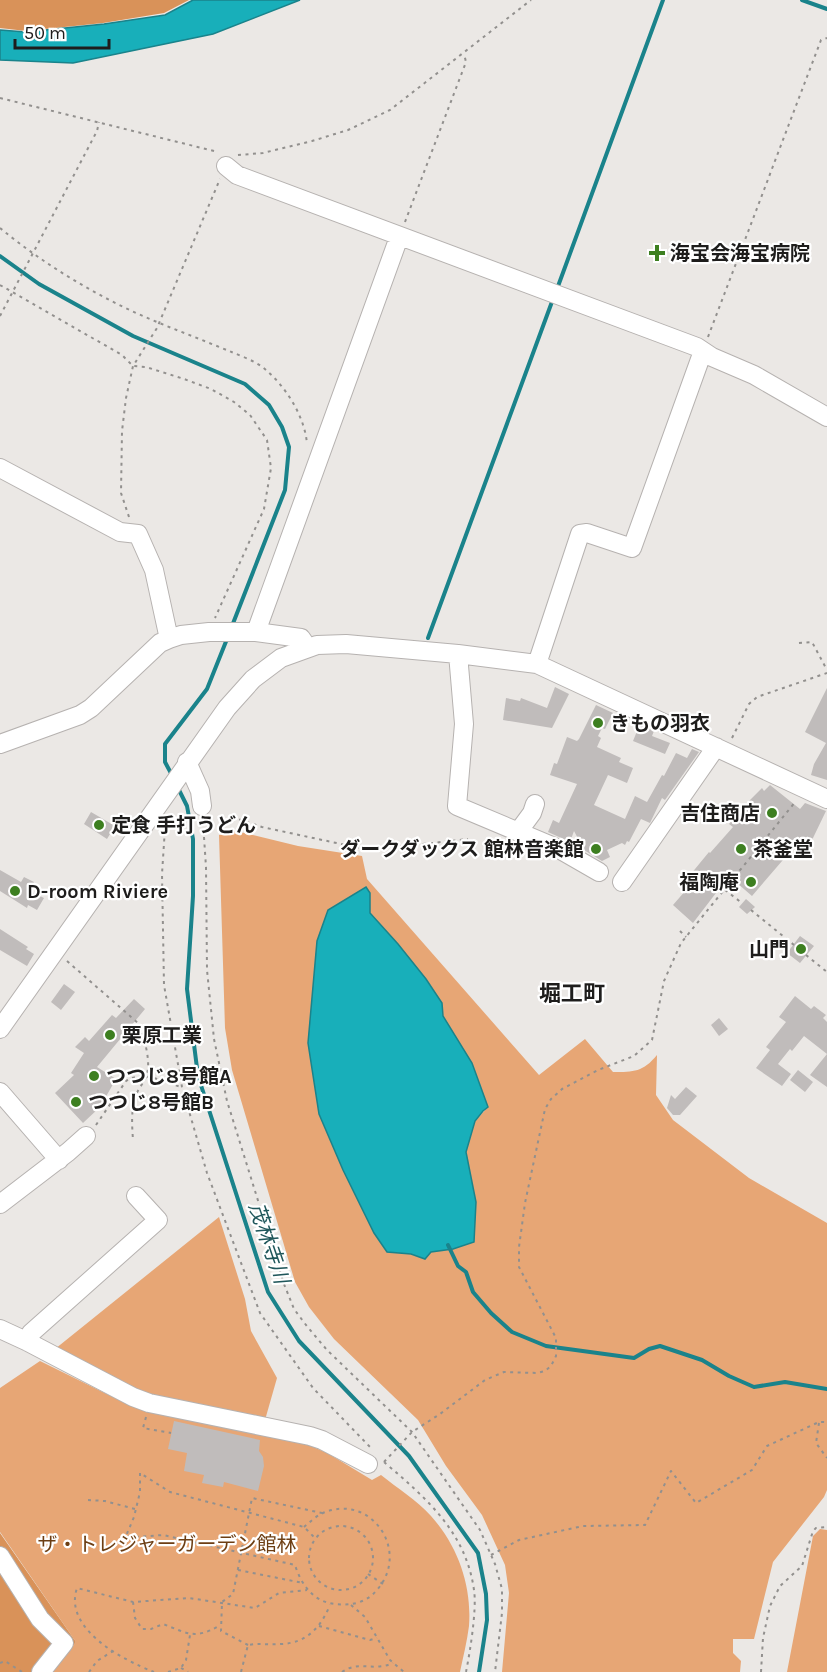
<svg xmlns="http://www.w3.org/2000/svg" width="827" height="1672" font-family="Karla,'Noto Sans JP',sans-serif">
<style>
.green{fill:#e7a675;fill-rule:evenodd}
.forest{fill:#d99259}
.water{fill:#18afba;stroke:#1a838b;stroke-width:1.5}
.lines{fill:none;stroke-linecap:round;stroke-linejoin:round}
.stream{stroke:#1a838b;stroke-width:4}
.building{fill:#c0bcbb}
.minor-casing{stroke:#b6b2b0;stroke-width:20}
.path{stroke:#92908e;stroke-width:2;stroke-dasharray:3 4.5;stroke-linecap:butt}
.minor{stroke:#fff;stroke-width:18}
.poi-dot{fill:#3d7f20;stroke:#fff;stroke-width:2}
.labels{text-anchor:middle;stroke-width:4.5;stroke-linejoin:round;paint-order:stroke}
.poi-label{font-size:20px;font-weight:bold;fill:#1e1d1c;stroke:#fff;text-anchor:start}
.park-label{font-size:20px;fill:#6d3e13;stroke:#fff}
.water-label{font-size:21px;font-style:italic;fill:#20575b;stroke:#fff}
.quarter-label{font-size:22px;font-weight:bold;fill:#1e1d1c;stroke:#fff}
</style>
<rect width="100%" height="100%" fill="#ebe8e5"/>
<path class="green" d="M236,831l62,15 64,10 5,23 172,196 46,-36 28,33c21,0 30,0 44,-17l-1,40 17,25 76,58 78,45v267l-3,7 -51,65 -19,77h-21v14l8,8 -1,11h-238l7,-79 -4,-28 -23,-50 -36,-49 -28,-46 -84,-81 -25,-32 -14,-25 -63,-212 -7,-42 -6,-193zM366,888l4,5v20l56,66 16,24 1,13 29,47 16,44 -13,14 -9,31 10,50 -23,47 -22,3 -6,7 -14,-5 -24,-2 -13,-19 -31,-63 -24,-56 -11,-71 42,-145z
M219,1217l26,82 6,32 26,47 -12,42 -131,-29 -79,-42z
M40,1361l89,44 176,38 24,11 43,26 9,-5c16,13 36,25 50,41 27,30 41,70 38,110 -2,16 -6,31 -9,46h-408l24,-30 -76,-110v-144z
M820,1529l7,1v142h-40l26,-136z"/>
<path class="forest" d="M0,0h189l-25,13 -61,10 -77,8 -26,-3z
M0,1533l76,109 -24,30h-52z"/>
<path class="water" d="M193,0h107l-87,34 -140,29 -73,-3v-30l26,2 78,-8 61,-9z
M366,887l4,6v20l28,31 28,35 16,24 1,13 29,47 16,44 -5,4 -8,10 -9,31 10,50 -2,40 -21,7 -22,3 -6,7 -14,-5 -24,-2 -13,-19 -31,-63 -24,-56 -11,-71 9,-102 11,-31z"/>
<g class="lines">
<path class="stream" d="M802,0l25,9
M0,256l39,28 94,52 112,48 24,21 13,22 7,20 -4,43 -53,136
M557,289l106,-289
M428,638l125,-339
M173,777l-8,-15v-18l42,-55 20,-50
M177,786l10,20 6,33v57l-6,93 11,87 70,216 31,49 110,115 69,97 8,41 1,26 -8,52
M448,1245l10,21 8,6 7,20 18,21 21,19 34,14 88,12 15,-9 11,-3 42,14 27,16 25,11 31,-5 42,7"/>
</g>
<path class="building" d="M555,687l14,7 -17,34 -49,-8 3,-22 14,3 1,-3 26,10z
M827,688v92l-16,-5 3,-11 12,-21 -21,-11z
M596,705l17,8 -8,16 -3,-1 -4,8 3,2 -4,9 24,11 -2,4 14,6 -6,15 -19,-8 -14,30 31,14 10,-23 12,6 15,-27 2,1 12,-23 11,5 5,-9 7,3 -34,48 -3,-2 -12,25 -9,-4 -12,23 -2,-1 -2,4 -3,-2 -15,7 3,7 -8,4 -18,-11 -10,-19 -4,11 -22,-10 5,-12 6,3 18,-39 -27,-9 4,-12 3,1 10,-27 10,4 2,-2z
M640,724l14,7 -2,5 18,7 -5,11 -32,-13z
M770,785l30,24 5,-6 21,8 -13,27 -5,6 -7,-5 -49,57 -23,-20 -36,47 -20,-18 13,-15 -5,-4 28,-34 1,1 23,-26 -4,-3 21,-24 12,-12 2,3z
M91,812l24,14 -8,13 -23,-15z
M0,870l21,12 3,-5 10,5 -4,9 14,7 -7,12 -9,-5 -1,3 -27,-17z
M746,899l9,8 -8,7 -8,-7z
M0,929l28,18 -2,2 8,5 -7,12 -27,-16z
M800,936l14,10 -14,17 -13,-10z
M64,984l11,8 -14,18 -10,-8z
M795,996l16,13 3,-3 12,9 -3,3 4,4v65l-17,-12 17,-21 -23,-18 -12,15 -2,-2 -12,15 13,10 -9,12 -26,-18 14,-18 -4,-3 20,-25 -7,-5z
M134,999l11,10 -48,58 19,12 -16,28 -17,16 -28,-30 19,-18 -3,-2 13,-20 -9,-6 10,-10 4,4 23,-26 4,3z
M719,1018l9,11 -9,7 -8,-11z
M798,1070l15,12 -8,10 -15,-12z
M686,1087l11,9 -17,19h-7l-6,-7 4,-13 4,4z
M174,1421l86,19 -1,11 4,6 1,9 -6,25 -34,-9 -1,5 -21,-4 2,-8 -20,-4 3,-18 -19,-4z"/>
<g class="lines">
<defs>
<path id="minor" d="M226,166l11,9 460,172 15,10 42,18 73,42
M0,468l120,64 18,2 16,36 15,69
M256,632l143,-395
M458,654l6,70 -7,82 102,43 40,23
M537,664l43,-130 7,-1 45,15 71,-197
M0,744l80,-29 11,-7 69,-65 9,-4 12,-4 28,-3h47l45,6 7,10
M187,762l13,29 2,15
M518,832l14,-19 3,-9
M622,882l94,-135
M0,1029l227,-321 26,-29 28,-21 36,-13 29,-1 112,10 79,10 290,135
M0,1092l59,68
M0,1204l68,-52 18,-16
M0,1329l26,12 107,56 16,6 161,33 12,4 46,24
M26,1341l5,-8 127,-113 -22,-24
M0,1556l40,63 24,24 -23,29"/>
</defs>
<use href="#minor" class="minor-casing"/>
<path class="path" d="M0,98l218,54
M238,155l25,-2 49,-12 36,-11 42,-20 141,-110
M405,222l61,-160 -2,-8
M0,228c46,38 101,71 157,94 24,10 48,19 72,29 12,5 27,10 37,19 20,17 39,47 41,74
M0,285l122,70 11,11 13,1 38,12 27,10 23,13 16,13 17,25 4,28 -7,41 -49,109
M0,316l97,-185 2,-9
M708,337l113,-297 6,-2
M129,517l-8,-24 1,-62 4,-33 7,-32 24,-38 63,-149
M799,643l13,-1 15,28
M732,738l17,-34 8,-7 70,-24
M232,817l30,10 107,23 99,-11
M203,822l3,45 1,103 7,69 13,62 57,183 10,25 12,16 21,25 85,82 68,98 15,34 7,25v24l-7,59
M163,824l2,4 -3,46 2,111 18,102 25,86 53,140 53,75 57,59
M725,890l17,13
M751,910l43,35
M680,931l6,6
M806,955l21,17
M67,961l71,62c6,13 14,40 8,54 -3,7 -9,13 -11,21 -4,14 -3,28 -2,42
M96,1125l30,-44c16,-11 38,1 55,6
M146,1417l-3,11 28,5
M819,1423l-3,20 11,15
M384,1462c42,36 82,70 90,128 3,19 -4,62 -8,82
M384,1462l28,-30 28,-18 45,-34 19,-8 33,1 8,-2 6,-5 5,-10v-18l-37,-71v-20l6,-44 20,-94 6,-10 11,-10 36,-19 36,-14 18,-16 12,-59 17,-38 115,-142
M88,1500l17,1 30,8
M309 1558a32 32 0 1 1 64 0a32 32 0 1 1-64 0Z
M304,1527c6,-5 12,-11 19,-14 48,-21 89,39 53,78 -10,12 -26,15 -41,13 -22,-2 -34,-20 -40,-39l-132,-30 -28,2 -9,-1 8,-19 6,-25v-19l30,19 134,35 11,11
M491,1555l28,-15 64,-14 62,-1 26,-54 25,32 56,-33 15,-24 52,-24h8
M238,1570l65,13
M368,1574l15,10
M133,1602l2,16 7,11h9l12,-5c24,9 31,16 56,2
M351,1605l14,12 25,43 14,12
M319,1626l51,14 7,-2
M248,1645l-27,-14 1,-29 11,-8 19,-96 70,15
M0,1663l5,-2 17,11
M181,1668l7,4
M89,1672l8,-11 16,-10
M154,1672c-31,-12 -91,-43 -77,-84l56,14 56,-4 66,10 24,-15 28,-3
M168,1672l13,-4 5,-8 4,-25
M241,1672l7,-27c11,-2 22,0 33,-1 26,-1 40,-17 49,-39
M342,1672c17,-12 32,0 51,-9
M761,1672l2,-34 7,-32 10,-20 22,-20 11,-35 3,-3 11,-1"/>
<use href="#minor" class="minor"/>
</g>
<g class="poi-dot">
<path d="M654 244h6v6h6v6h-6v6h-6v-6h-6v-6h6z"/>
<circle cx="598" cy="723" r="6"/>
<circle cx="772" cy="813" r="6"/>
<circle cx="99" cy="825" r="6"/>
<circle cx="596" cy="849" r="6"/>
<circle cx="741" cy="849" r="6"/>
<circle cx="751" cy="882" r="6"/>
<circle cx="15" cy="891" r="6"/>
<circle cx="801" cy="949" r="6"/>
<circle cx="110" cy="1035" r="6"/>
<circle cx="94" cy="1076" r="6"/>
<circle cx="76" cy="1102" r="6"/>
</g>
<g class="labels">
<g class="poi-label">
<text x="670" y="260">海宝会海宝病院</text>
<text x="610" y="730">きもの羽衣</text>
<text x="760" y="820" text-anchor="end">吉住商店</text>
<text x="111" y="832">定食 手打うどん</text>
<text x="584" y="856" text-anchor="end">ダークダックス 館林音楽館</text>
<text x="753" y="856">茶釜堂</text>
<text x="739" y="889" text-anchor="end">福陶庵</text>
<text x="27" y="898">D-room Riviere</text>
<text x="789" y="956" text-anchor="end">山門</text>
<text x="122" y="1042">栗原工業</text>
<text x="106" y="1083">つつじ8号館A</text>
<text x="88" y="1109">つつじ8号館B</text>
</g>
<g class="park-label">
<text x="167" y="1551">ザ・トレジャーガーデン館林</text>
</g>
<g class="water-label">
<text transform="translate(269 1243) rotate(71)" y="7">茂林寺川</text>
</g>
<g class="quarter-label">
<text x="572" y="1001">堀工町</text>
</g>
</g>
<path d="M15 39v9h94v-9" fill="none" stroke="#1e1d1c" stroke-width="3"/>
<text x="24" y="39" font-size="18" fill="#1e1d1c" stroke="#ffffff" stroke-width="4.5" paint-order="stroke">50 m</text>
</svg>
